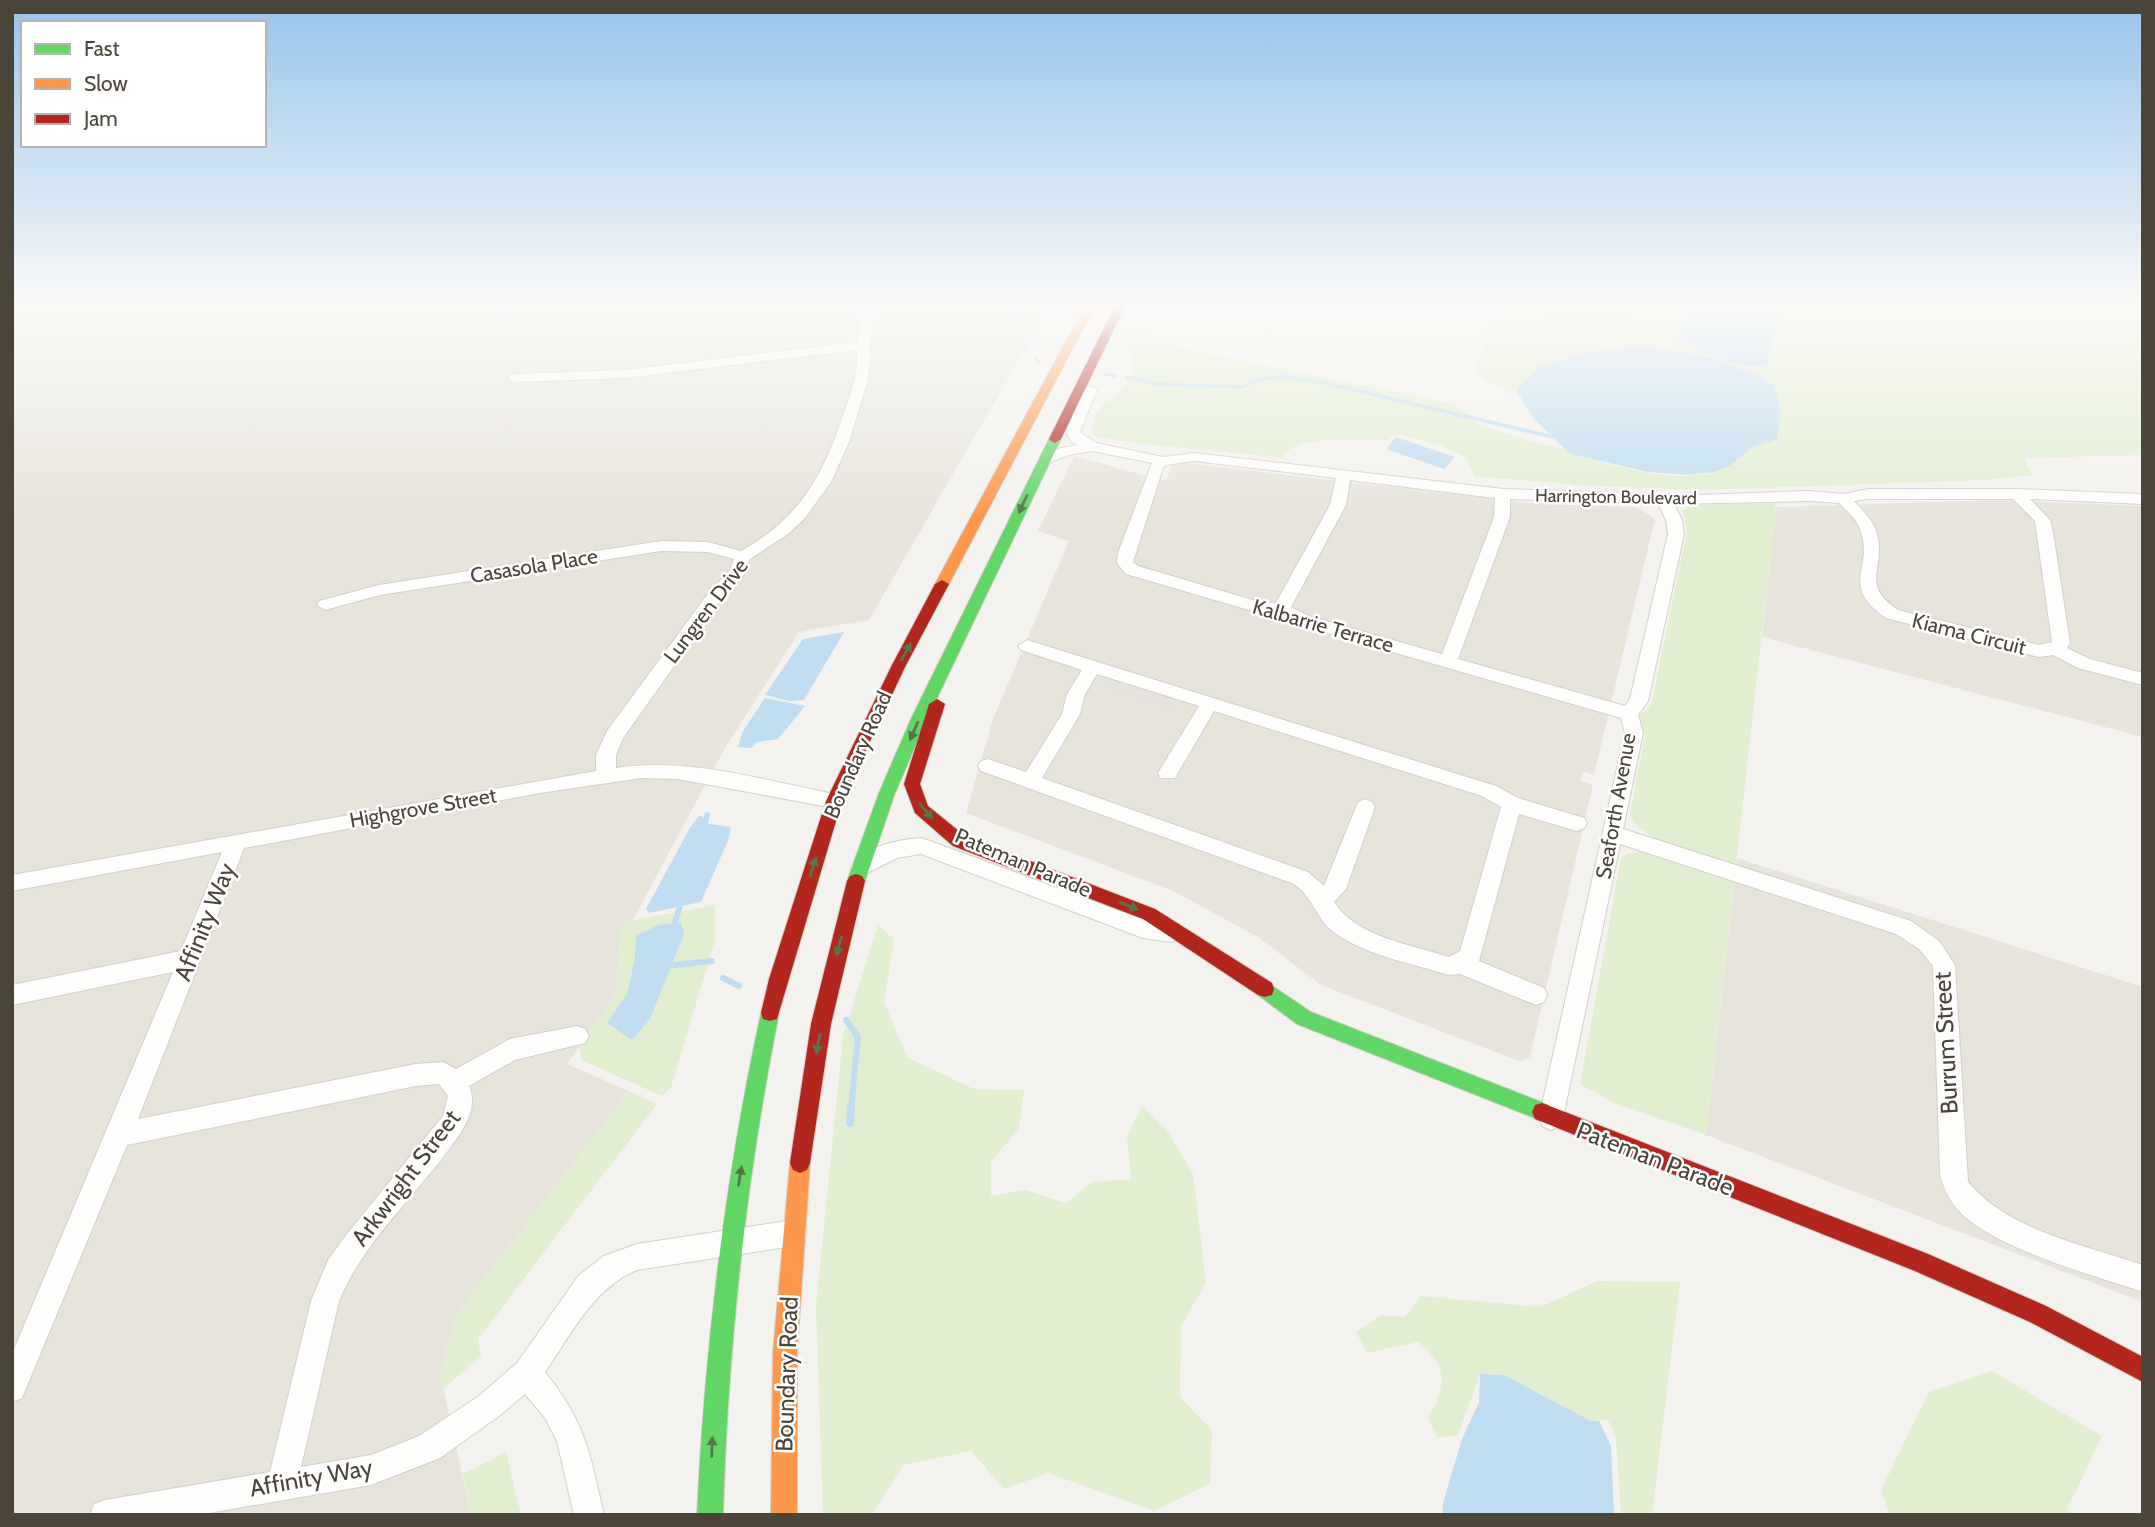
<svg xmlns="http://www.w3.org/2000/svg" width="2155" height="1527" font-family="Cabin,sans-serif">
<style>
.residential{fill:#e7e4dc}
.green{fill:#e1eecf;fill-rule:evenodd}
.parking{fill:#e6e3df}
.water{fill:#c0ddf1}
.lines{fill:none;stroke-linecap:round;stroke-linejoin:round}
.stream-far2{stroke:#c0ddf1;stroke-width:3.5}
.stream-far1{stroke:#c0ddf1;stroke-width:6}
.stream{stroke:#c0ddf1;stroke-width:8}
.street-casing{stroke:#d2d0cb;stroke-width:2}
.fast-casing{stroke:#d3cfc5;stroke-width:2}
.slow-casing{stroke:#d3cfc5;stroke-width:2}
.jam-casing{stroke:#d3cfc5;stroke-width:2}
.street{fill:#fdfdfc;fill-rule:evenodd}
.fast{fill:#63d668;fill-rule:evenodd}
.slow{fill:#ff974d;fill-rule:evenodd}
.jam{fill:#b3261e;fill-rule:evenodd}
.oneway{fill:#537749}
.labels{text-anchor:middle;stroke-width:5;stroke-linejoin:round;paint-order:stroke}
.far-street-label{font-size:18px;fill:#4b4439;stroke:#fff}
.street-label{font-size:21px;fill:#4b4439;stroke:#fff}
.near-street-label{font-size:24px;fill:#4b4439;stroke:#fff}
</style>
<rect width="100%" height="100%" fill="#f4f2ee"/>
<path class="residential" d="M12,304h1039l-182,316 -70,12 -74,116 -92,172 -12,5 -5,69 -49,70 62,27 -173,224 -16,57 31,143h-459z
M1469,304h203l-11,37z
M1074,456l92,25 6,-15 12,-3 348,40 105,4 18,12 -61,256 -11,-3 -3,9 13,4 -63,272 -9,4 -10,-3 -190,-73 -63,-48 -85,-46 -207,-78 27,-94 76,-178 -31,-10z
M1997,500l146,6v231l-381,-100 14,-130z
M1737,858l406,129v315l-437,-167z"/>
<path class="green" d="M1630,304h67l-8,7 -12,27 47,21 34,9 11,-5 9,-37 10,-22h298l57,9v142l-120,3 10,17 -46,5 -290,10 -118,-5 -105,-9 -8,-19 -27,-12 -43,-11 -8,6c-25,1 -94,-7 -106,18 -62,-8 -124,-10 -185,-21l-5,-6c3,-34 31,-33 39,-60 4,-14 -8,-23 -3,-43l63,22 264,54 24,21 56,18 30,6 5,5c45,11 98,30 145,18 15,-4 23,-16 36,-24 7,-4 17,-6 26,-8l-27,-69 -72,-22 -92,3 -45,14 -25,24 -8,3 -26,-15 -8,-8 19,-50 28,-6 87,16 22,-6z
M1774,503l2,4 -40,357c-27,-9 -98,-22 -106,-49l15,-79 -6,-14 1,-7 11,-10 36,-173 -4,-22 10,-5z
M1646,851l88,29 -28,255 -92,-32 -34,-19 41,-226 5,-4z
M715,905v35l-44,147 -9,9 -81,-36 -1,-14 36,-52 5,-69 12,-5zM636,935l-4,105 -25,-17 20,-28 8,-37z
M878,925l16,14 -10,63 23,55 67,32 50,1 -5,38 -28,34v34l34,-6 41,13 26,-21 39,-3 -4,-43 15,-30 25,24 26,44 13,108 -25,45 -1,70 32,33 -2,54 -56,27 -106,-38 -44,16 -33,-38 -68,14 -31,50h-49l-7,-210 27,-269z
M629,1091l28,13 -179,235 3,17 -38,33 -3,-17 16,-57z
M1597,1281l83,1 -28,233h-31l-5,-77 -8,-18 -17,1 -87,-46 -24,-1 -22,61 -21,3 -9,-20c19,-31 20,-53 -10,-76l-51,11 -11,-21 25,-17 24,2 16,-21 120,11z
M1992,1371l110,65 -35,74 7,5h-184l-9,-25 48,-98z
M506,1452l15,63h-50l-8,-41z"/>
<path class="parking" d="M1110,676l67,22 -5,10 -68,-22z"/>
<path class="water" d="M1697,304h91l-10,22 -11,40c-25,5 -68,-16 -90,-28l4,-14z
M1641,346c47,4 92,15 133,39l7,29 -4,26 -23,6 -26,21 -14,5 -25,3 -41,-3 -78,-18 -37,-36 -17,-28 25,-24 45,-14z
M1396,437l59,20 -11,12 -58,-20z
M844,632l-40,68 -15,1 -24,-6 38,-56z
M765,698l40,8 -27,33 -21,3 -6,6 -13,-1 5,-16z
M700,815l9,9 22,3 -2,11 -28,64 -52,11 -3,-4 45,-83z
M681,922l3,12 -34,85 -18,21 -25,-17 20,-29 8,-36 1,-23 23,-10z
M1480,1374l24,1 87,46h8l12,25 3,69h-172l1,-12 19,-64 17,-37z"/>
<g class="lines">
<path class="stream-far2" d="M1024,347l5,3
M1036,358l3,4
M1105,374l10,2
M1126,377l29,7 88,3 17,-8 27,-2 42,7 224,53"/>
<path class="stream-far1" d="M704,826l3,-11
M674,926l7,-24
M665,966l47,-5
M723,978l16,8
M846,1020l12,17 -7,72"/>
<path class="stream" d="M850,1123l1,-16"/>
<defs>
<path id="street" d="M864,304h12l-3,29 -4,11 2,16 -4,23 -18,59 -18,40 -27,37 -16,15 -38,25 -6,16 -25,28 -96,135 -7,17v13c72,-11 147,12 218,26l7,2 3,5 -3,5 -7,2 -156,-29 -36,-1 -102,15 -296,55 -106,271 278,-55 27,-2 13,7 54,-30 67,-13 8,3 4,7 -4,7 -70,17 -46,26c7,16 1,32 -8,46 -38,58 -95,104 -122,169l-38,166 70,-12 48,-19 60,-40 38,-33 62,-88 25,-19 33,-12 156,-24 9,4 4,9 -4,9 -9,4 -156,24c-44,18 -66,65 -92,102 41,51 45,81 59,143h-30l-17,-74 -12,-23 -20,-24 -26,22 -59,42 -69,27 -174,30h-107l4,-11 11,-4 165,-28 41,-171 17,-41 19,-26 96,-118 5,-20 -9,-12 -23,2 -289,59 -105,253 -10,4v-48l161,-382 -161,33v-20l169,-34 41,-99 -210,39v-16l584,-104v-16l11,-24 100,-136 23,-25 4,-11 -26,-7 -47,-1 -281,44 -55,15 -8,-5 2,-4 60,-16 282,-44 47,1 33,9c62,-35 83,-78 105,-144 6,-18 14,-38 10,-57l-231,28 -111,4 -7,-4 7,-4 111,-4 232,-28 3,-9z
M932,304l185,3 6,4 -6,4 -179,-7z
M1090,386l7,4 -17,42 16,11 67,14 31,-4 309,36 195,6 111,-4 35,3 24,-5h149l126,5v10l-113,-5 20,21 3,12 17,111 -3,5 23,11 53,14v12l-65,-17 -25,-13 -14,2 -153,-39c-48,-33 -11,-50 -26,-89 -4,-10 -13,-18 -21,-26l-30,-2 -135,3 8,16 2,14 -36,167 -10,14 5,18 -20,96 288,92 28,20 16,24 13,217c41,49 117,63 175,83v27c-48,-16 -149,-44 -183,-80 -11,-11 -16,-23 -20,-38l-7,-208 -14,-17 -23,-15 -276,-90 -57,274 -3,8 -9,4 -9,-4 -3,-8 86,-385 -4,-15 -322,-93 -22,-11 -28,-4 -123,-36 -9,-11 1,-10 34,-90 -60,-12 -23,4 -24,9 -7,-4 23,-12 16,-3 -5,-3 -6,-10 17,-42zM1194,461l142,17 -6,27 -54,98 -20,-2 -118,-35 -5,-4 30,-94 3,-3zM1350,480l145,18 -1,19 -52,137 -131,-37 -20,-10 55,-102zM1510,499l148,4 8,17 2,14 -38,165 -5,7 -167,-47 52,-142zM1868,499h145l22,22 17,121 -13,3 -141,-35c-39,-26 -12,-41 -21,-76 -3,-13 -14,-23 -23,-33z
M1027,640l469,146 22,12 66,20 3,5 -3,5 -7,3 -58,-17 -40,147 65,27 3,7 -3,7 -8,3 -76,-31 -11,1c-35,-11 -89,-21 -118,-45 -15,-13 -19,-34 -37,-46l-313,-113 -3,-5 3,-5 7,-2 38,13 36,-58 5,-20 15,-24 -61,-20 -3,-4zM1097,674l102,32 -41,67 3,5h14l39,-67 268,85 19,11 -41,144 -11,6c-38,-13 -92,-19 -115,-55l12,-13 29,-82 -3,-5 -7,-3 -7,3 -34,84 -16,-14 -266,-94 38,-64 5,-20z
M922,838l222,82 35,7 3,6 -3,6 -8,3 -28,-4 -222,-84 -24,4 -36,18 -7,-2 -3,-6c10,-21 49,-29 71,-30z"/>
<path id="fast" d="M1055,435l6,4 -134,280 -32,74 -30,88 -3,5 -6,2 -6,-2 -3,-5 32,-88 32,-74 138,-280z
M1265,981l46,31 238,93 3,7 -3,7 -7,2 -245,-97 -39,-29 -2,-6 2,-6z
M770,1005l7,2 2,6c-33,166 -51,332 -56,502h-26c8,-170 28,-336 64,-502l2,-6z"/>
<path id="slow" d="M1086,304h10l-147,280 -2,3h-10l-2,-3z
M800,1153l7,3 3,7 -13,190v162h-26l2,-162 17,-190 3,-7z"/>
<path id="jam" d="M1116,304h10l-65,135 -6,4 -4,-2 -2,-2z
M942,580l7,4 -44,83 -63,134 -65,218 -7,2 -7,-2 -2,-6 8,-34 57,-178 65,-134 44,-83z
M937,699l8,5 -25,80 8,22 37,30 190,73 117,74 2,6 -2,6 -7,2 -7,-2 -115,-76 -190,-73 -38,-33 -11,-29 25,-80z
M856,874l6,2 3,5 -34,143 -21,139 -3,7 -7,3 -7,-3 -3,-7 21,-139 36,-143 3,-5z
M1542,1103l386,151 118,52 97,51v25l-113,-60 -115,-51 -380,-152 -3,-7 3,-7z"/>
</defs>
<use href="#street" class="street-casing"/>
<use href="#fast" class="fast-casing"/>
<use href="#slow" class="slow-casing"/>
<use href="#jam" class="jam-casing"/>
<use href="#street" class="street"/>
<use href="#fast" class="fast"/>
<use href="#slow" class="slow"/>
<use href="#jam" class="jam"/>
</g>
<defs><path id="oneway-solid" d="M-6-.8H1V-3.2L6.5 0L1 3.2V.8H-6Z" transform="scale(1.75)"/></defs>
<g class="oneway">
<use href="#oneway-solid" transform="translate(1023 504) rotate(115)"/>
<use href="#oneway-solid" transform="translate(906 652) rotate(-62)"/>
<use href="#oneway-solid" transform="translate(914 731) rotate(114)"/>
<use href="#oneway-solid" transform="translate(926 811) rotate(50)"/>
<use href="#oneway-solid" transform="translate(813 867) rotate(-73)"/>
<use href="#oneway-solid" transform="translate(1129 906) rotate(21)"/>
<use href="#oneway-solid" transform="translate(839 946) rotate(105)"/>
<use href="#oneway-solid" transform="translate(818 1044) rotate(101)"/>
<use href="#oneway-solid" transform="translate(740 1176) rotate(-81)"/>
<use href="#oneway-solid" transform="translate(712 1447) rotate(-88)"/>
</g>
<linearGradient id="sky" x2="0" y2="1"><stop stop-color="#98c4ec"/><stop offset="0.59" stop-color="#faf9f7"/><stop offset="1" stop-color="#faf9f7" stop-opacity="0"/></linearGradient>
<rect width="2155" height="518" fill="url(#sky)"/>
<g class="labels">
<g class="far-street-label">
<text transform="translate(1616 497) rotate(1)" y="6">Harrington Boulevard</text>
</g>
<g class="street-label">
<text transform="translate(534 566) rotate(-9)" y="7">Casasola Place</text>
<text transform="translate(706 611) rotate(-53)" y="7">Lungren Drive</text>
<text transform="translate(1323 626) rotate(16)" y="7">Kalbarrie Terrace</text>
<text transform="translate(1969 634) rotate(14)" y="7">Kiama Circuit</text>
<text transform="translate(858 755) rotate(-66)" y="7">Boundary Road</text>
<text transform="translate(1616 806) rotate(-80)" y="7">Seaforth Avenue</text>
<text transform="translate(423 808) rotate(-10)" y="7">Highgrove Street</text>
<text transform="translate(1023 863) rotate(23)" y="7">Pateman Parade</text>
</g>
<g class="near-street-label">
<text transform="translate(205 922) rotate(-68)" y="8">Affinity Way</text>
<text transform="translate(1946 1043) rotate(-93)" y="8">Burrum Street</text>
<text transform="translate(1655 1159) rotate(21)" y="8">Pateman Parade</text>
<text transform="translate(406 1178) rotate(-53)" y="8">Arkwright Street</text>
<text transform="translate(787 1374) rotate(-88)" y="8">Boundary Road</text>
<text transform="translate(311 1478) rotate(-10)" y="8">Affinity Way</text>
</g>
</g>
<rect width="2155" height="1527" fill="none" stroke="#4b4439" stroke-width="28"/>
<rect x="21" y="21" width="245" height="126" fill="#ffffff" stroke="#b7b4b0" stroke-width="2"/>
<rect x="35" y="44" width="35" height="10" fill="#63d668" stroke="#b7b4b0" stroke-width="2"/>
<text x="84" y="56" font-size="21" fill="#4b4439">Fast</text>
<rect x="35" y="79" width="35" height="10" fill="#ff974d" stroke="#b7b4b0" stroke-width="2"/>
<text x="84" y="91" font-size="21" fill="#4b4439">Slow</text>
<rect x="35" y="114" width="35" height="10" fill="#b3261e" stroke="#b7b4b0" stroke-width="2"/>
<text x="84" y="126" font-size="21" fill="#4b4439">Jam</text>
</svg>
